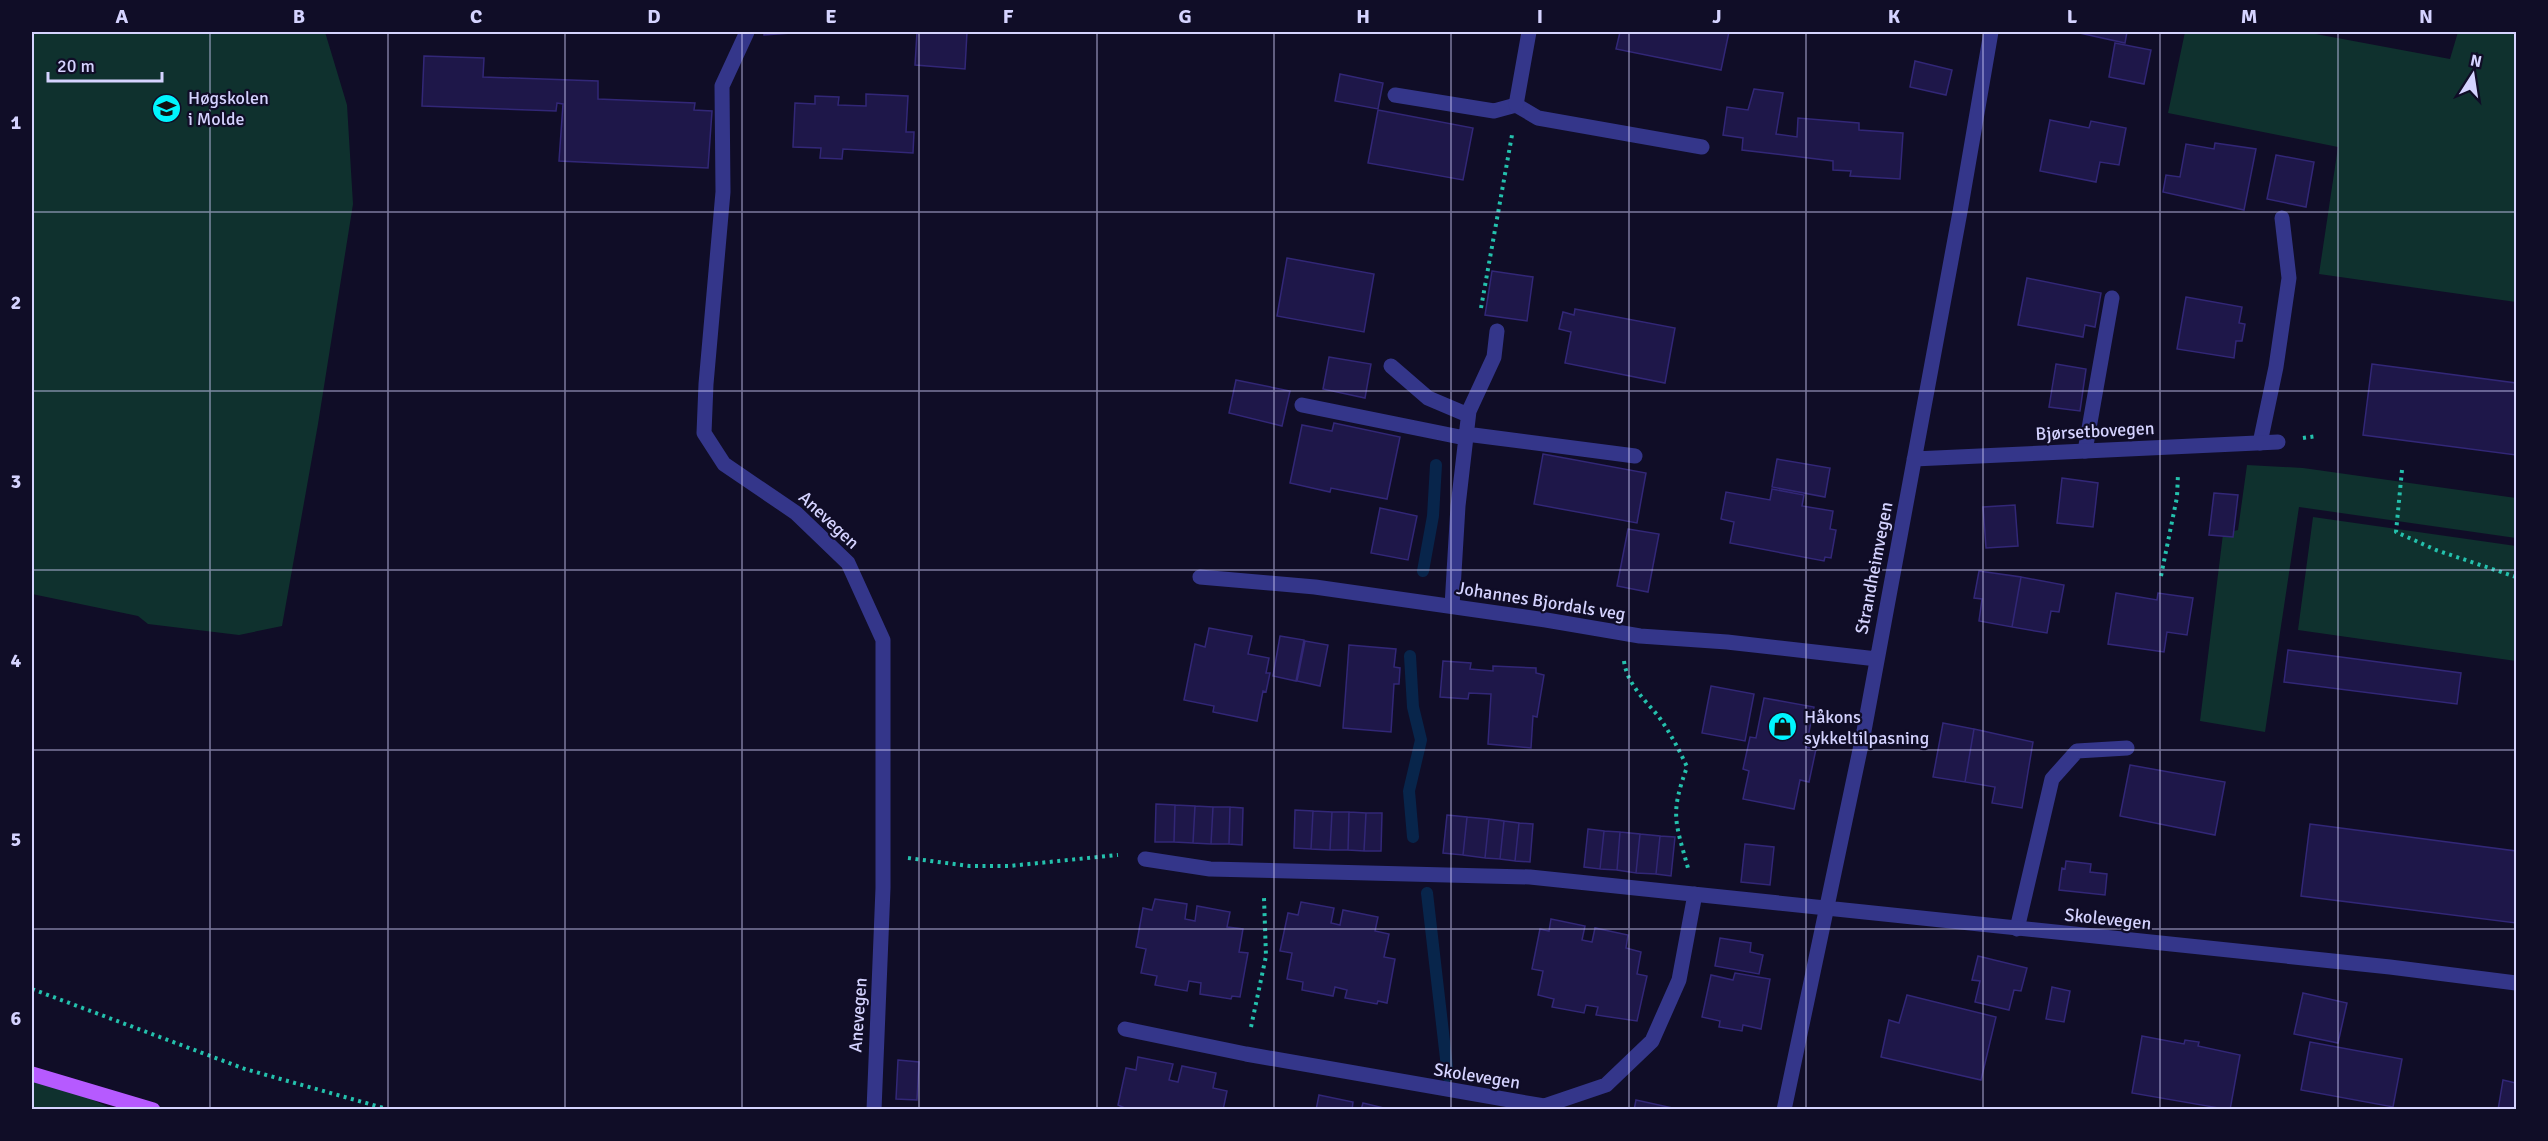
<svg xmlns="http://www.w3.org/2000/svg" width="2548" height="1141" font-family="Signika,sans-serif">
<style>
.green{fill:#0f312e}
.lines{fill:none;stroke-linecap:round;stroke-linejoin:round}
.stream{stroke:#08254b;stroke-width:12}
.building{fill:#1e1749;stroke:#322777;stroke-width:1.5}
.path{stroke:#24c1ad;stroke-width:4;stroke-dasharray:3 4.5;stroke-linecap:butt}
.service{stroke:#34368a;stroke-width:15}
.minor{stroke:#34368a;stroke-width:15}
.primary{stroke:#b65aff;stroke-width:15}
.grid{fill:none;stroke:#d5d3ff;stroke-width:1.5;stroke-opacity:0.55}
.labels{text-anchor:middle;stroke-width:4.5;stroke-linejoin:round;paint-order:stroke}
.poi-label{font-size:18px;fill:#d5d3ff;stroke:#100d27;text-anchor:start}
.street-label{font-size:18px;fill:#d5d3ff;stroke:#100d27}
.neatline{fill:none;stroke:#d5d3ff;stroke-width:2}
.grid-label{font-size:20px;text-anchor:middle;font-weight:bold;fill:#d5d3ff}
</style>
<rect width="100%" height="100%" fill="#100d27"/>
<path class="green" d="M32,32h293l22,73 6,99 -35,220 -36,202 -43,9 -91,-11 -10,-8 -106,-22z
M2185,32h120l145,27 8,-27h58v270l-197,-28 19,-127 -170,-34z
M2247,465l56,3 213,30v40l-217,-31 -34,225 -65,-11 23,-187 15,-4z
M2313,517l203,29v115l-218,-31z
M32,1071l80,38h-80z"/>
<g class="lines">
<path class="stream" d="M1423,571l10,-55 3,-51
M1410,656l3,51 8,33 -12,51 4,46
M1427,893l21,183"/>
</g>
<path class="building" d="M764,32h42l-42,3z
M917,32h50l-2,37 -50,-4z
M1620,32h109l-8,38 -105,-21z
M2075,32h52l-2,11z
M2115,43l36,7 -7,34 -35,-7z
M424,56l60,2 -1,19 115,4v18l97,4 -1,7 18,1 -4,57 -149,-7 4,-57 -6,-1 -1,8 -134,-5z
M1915,61l37,9 -6,25 -36,-8z
M1340,74l43,9 -5,26 -43,-8z
M1754,89l29,4 -7,41 21,3 1,-19 61,5v7l44,3 -3,46 -50,-3 1,-5 -18,-1v-9l-91,-11 1,-12 -20,-3 4,-28 21,3z
M866,94l42,2 -2,36h8l-1,21 -70,-4 -1,10 -22,-1 1,-10 -28,-1 2,-44 20,1v-8l24,1 -1,8 28,1z
M1378,110l95,18 -10,52 -95,-17z
M2050,120l39,8 2,-7 35,7 -7,37 -19,-3 -4,20 -56,-11z
M2215,143l41,6 -12,61 -81,-18 3,-17 14,2 6,-33 28,5z
M2276,155l38,7 -8,45 -39,-8z
M1287,258l87,16 -10,58 -87,-16z
M1492,271l41,6 -6,44 -42,-6z
M2027,278l74,15 -6,34 -10,-2 -2,12 -65,-12z
M2186,297l56,10 -3,16 6,1 -3,17h-6l-2,17 -57,-9z
M1575,309l100,19 -10,55 -100,-20 6,-31 -12,-3 4,-17 11,3z
M1329,357l42,7 -6,34 -42,-9z
M2056,364l30,5 -6,42 -31,-4z
M2372,364l144,19v72l-153,-20z
M1236,380l54,11 -8,35 -53,-13z
M1334,423l66,14 -13,62 -56,-11 -1,4 -40,-9 12,-58 30,6z
M1543,454l103,19 -9,50 -103,-19z
M1777,459l53,9 -5,29 -53,-10z
M2062,478l36,5 -5,44 -36,-4z
M1772,489l32,6 -2,11 31,5 -3,18 6,1 -5,28 -6,-1 -1,4 -94,-18 4,-21 -13,-3 5,-27 44,8z
M2214,493l24,2 -5,42 -24,-2z
M2015,505l3,41 -32,2 -3,-41z
M1380,508l37,8 -9,44 -37,-7z
M1628,529l31,5 -11,58 -31,-6z
M1979,571l42,6 -9,50 -33,-6 3,-22 -8,-1z
M2021,577l43,8 -5,27 -8,-1 -4,22 -35,-6z
M2116,593l41,7 1,-7 35,5 -6,37 -20,-3 -3,20 -56,-8z
M1209,628l43,8 -4,18 21,4 -3,15h4l-4,19 -3,-1 -6,30 -44,-9 1,-6 -30,-6 11,-56 10,3z
M1280,636l24,4 -8,41 -23,-5z
M1305,641l23,4 -8,41 -23,-5z
M1349,645l47,4 -2,18 6,1 -1,16h-5l-3,48 -48,-4z
M2288,650l173,23 -4,31 -173,-22z
M1443,661l28,2 -1,6 23,2v-5l43,2v5l8,2 -7,42 -4,-1 -2,32 -43,-4 3,-50 -22,-1 -1,6 -28,-2z
M1711,686l43,8 -9,47 -43,-8z
M1764,698l50,9 -8,40 10,2 -7,33 -9,-2 -6,29 -51,-10 6,-28 -6,-2 7,-32 6,1z
M1943,723l31,6 -9,53 -32,-5z
M1974,729l59,13 -11,66 -30,-5 3,-16 -30,-5z
M2130,765l95,17 -10,53 -95,-19z
M1156,804l19,1 -1,37h-19z
M1175,805l20,1 -2,37 -19,-1z
M1195,806l18,1 -2,37 -18,-1z
M1213,807h17l-1,37h-18z
M1230,807l13,1 -1,37 -13,-1z
M1295,810l18,1 -2,38 -17,-1z
M1313,811l19,1 -2,38 -19,-1z
M1332,812h17l-1,38h-18z
M1349,812l17,1 -2,38 -16,-1z
M1366,813h16l-1,38h-17z
M1447,815l20,2 -4,38 -20,-2z
M1467,817l22,2 -4,39 -22,-3z
M1489,819l15,2 -4,38 -15,-1z
M1504,821l15,2 -4,38 -15,-2z
M1519,823l14,1 -3,38 -15,-1z
M2310,824l206,27v72l-215,-27z
M1588,829l16,2 -4,38 -16,-2z
M1604,831l16,1 -3,38 -17,-1z
M1620,832l20,2 -4,39 -19,-3z
M1640,834l20,2 -4,38 -20,-1z
M1660,836l15,1 -4,39 -15,-2z
M1745,844l29,3 -4,38 -29,-3z
M2066,861l25,3 -1,8 17,2 -2,21 -46,-5 3,-22 3,1z
M1155,899l32,5 -2,15 10,2 2,-15 33,6 -3,15 16,2 -4,23 9,1 -8,44 -8,-1 -1,3 -31,-5 1,-11 -12,-2 -2,10 -32,-6 2,-9 -16,-3 5,-24 -10,-2 7,-39 9,2z
M1301,902l33,6 -3,15 9,2 3,-15 35,7 -3,14 14,3 -5,23 11,2 -8,44 -9,-2 -1,3 -32,-6 2,-8 -12,-3 -2,9 -31,-6 1,-8 -16,-3 5,-26 -12,-2 8,-38 10,2z
M1551,919l34,7 -3,14 10,2 3,-14 33,7 -2,13 15,4 -4,22 10,2 -10,45 -41,-6 2,-8 -12,-2 -2,8 -32,-6 2,-8 -16,-4 5,-24 -11,-2 8,-40 9,2z
M1720,938l31,5 -1,9 13,3 -4,19 -44,-8z
M1978,956l49,12 -6,23 -7,-1 -5,20 -34,-8 5,-21 -8,-1z
M1735,973l35,6 -9,50 -18,-4 -1,6 -23,-4 1,-6 -18,-4 9,-42 22,5z
M2052,987l18,4 -6,31 -18,-3z
M2303,993l44,10 -9,40 -44,-9z
M1907,995l89,22 -15,63 -100,-23 8,-37 10,3z
M2142,1036l42,8 1,-4 14,2 -1,4 42,9 -10,55 -98,-17z
M2310,1042l92,17 -9,48 -92,-17z
M1138,1057l35,7 -4,16 9,2 4,-16 34,7 -3,15 14,3 -4,19h-94l-11,-5 8,-37 10,2z
M898,1060l21,2 -2,38 -21,-1z
M2503,1080l13,3v27h-18z
M1319,1095l34,7 -1,8h-36z
M1636,1100l37,8v2h-39z
M1363,1103l29,7h-31z"/>
<g class="lines">
<path class="path" d="M1481,308l31,-173
M2303,438l14,-2
M2402,470l-6,62 40,18 80,27
M2161,576l16,-79 1,-23
M1624,661c3,23 21,39 35,56 11,16 20,32 28,50 -17,47 -12,54 1,101
M908,858l61,8h40l109,-11
M32,989l213,80 146,41
M1251,1027l15,-71 -2,-58"/>
<path class="service" d="M1395,95l99,16 22,-6 22,13 164,29
M1391,366l37,32 40,17
M1302,405l163,33
M1466,434l169,22
M2260,443l16,-76 13,-89 -7,-60
M2085,451l27,-153
M1452,606l6,-100 11,-95 25,-54 3,-26
M2017,929l35,-150 25,-28 50,-3"/>
<path class="minor" d="M747,32l-25,54 1,106 -17,192 -2,49 20,31 72,49 52,50 35,77v248l-9,222
M1516,105l13,-73
M1914,459l364,-17
M1200,577l115,10 231,33 94,16 87,6 150,17
M1145,859l65,10 320,8 860,90 126,16
M1125,1029l121,25 298,52 62,-21 46,-44 27,-61 16,-86
M1784,1110l80,-379 96,-519 31,-180"/>
<path class="primary" d="M32,1074l121,36"/>
</g>
<path class="grid" d="M210,32v1078M388,32v1078M565,32v1078M742,32v1078M919,32v1078M1097,32v1078M1274,32v1078M1451,32v1078M1629,32v1078M1806,32v1078M1983,32v1078M2160,32v1078M2338,32v1078M32,212h2484M32,391h2484M32,570h2484M32,750h2484M32,929h2484"/>
<defs>
<symbol id="university-disc" viewBox="-11 -11 22 22"><circle r="9.5" fill="#00f5fe" stroke="#100d27"/><path d="M0-5L7-2L0 1L-7-2ZM-4 1L0 2.5L4 1V4Q0 6-4 4Z" fill="#111"/></symbol>
<symbol id="shop-disc" viewBox="-11 -11 22 22"><circle r="9.5" fill="#00f5fe" stroke="#100d27"/><path d="M-5-2.5h2.3a2.7 3.5 0 0 1 5.4 0H5L5.5 6h-11ZM-1.5-2.5h3a1.5 2.3 0 0 0-3 0Z" fill="#111"/></symbol>
</defs>
<g fill-rule="evenodd">
<use href="#university-disc" x="150" y="92" width="33" height="33"/>
<use href="#shop-disc" x="1766" y="710" width="33" height="33"/>
</g>
<g class="labels">
<g class="poi-label">
<text x="188" y="104">Høgskolen<tspan x="188" dy="21">i Molde</tspan></text>
<text x="1804" y="723">Håkons<tspan x="1804" dy="21">sykkeltilpasning</tspan></text>
</g>
<g class="street-label">
<text transform="translate(2095 431) rotate(-3)" y="6">Bjørsetbovegen</text>
<text transform="translate(829 520) rotate(43)" y="6">Anevegen</text>
<text transform="translate(1874 568) rotate(-79)" y="6">Strandheimvegen</text>
<text transform="translate(1541 601) rotate(9)" y="6">Johannes Bjordals veg</text>
<text transform="translate(2108 919) rotate(6)" y="6">Skolevegen</text>
<text transform="translate(858 1015) rotate(-86)" y="6">Anevegen</text>
<text transform="translate(1477 1076) rotate(9)" y="6">Skolevegen</text>
</g>
</g>
<rect width="2548" height="1141" fill="none" stroke="#100d27" stroke-width="66"/>
<g transform="translate(2473 75) rotate(12)" stroke="#100d27" stroke-width="4.5" paint-order="stroke">
<path d="M0-4.5L10 22L0 15L-10 22Z" fill="#d5d3ff"/>
<text y="-9" font-size="16" font-weight="bold" text-anchor="middle" fill="#d5d3ff">N</text>
</g>
<path d="M48 72v9h114v-9" fill="none" stroke="#d5d3ff" stroke-width="3"/>
<text x="57" y="72" font-size="18" fill="#d5d3ff" stroke="#100d27" stroke-width="4.5" paint-order="stroke">20 m</text>
<rect x="33" y="33" width="2482" height="1075" class="neatline"/>
<g class="grid-label">
<text x="122" y="23">A</text>
<text x="299" y="23">B</text>
<text x="476" y="23">C</text>
<text x="654" y="23">D</text>
<text x="831" y="23">E</text>
<text x="1008" y="23">F</text>
<text x="1185" y="23">G</text>
<text x="1363" y="23">H</text>
<text x="1540" y="23">I</text>
<text x="1717" y="23">J</text>
<text x="1894" y="23">K</text>
<text x="2072" y="23">L</text>
<text x="2249" y="23">M</text>
<text x="2426" y="23">N</text>
<text x="16" y="129">1</text>
<text x="16" y="309">2</text>
<text x="16" y="488">3</text>
<text x="16" y="667">4</text>
<text x="16" y="846">5</text>
<text x="16" y="1025">6</text>
</g>
</svg>
